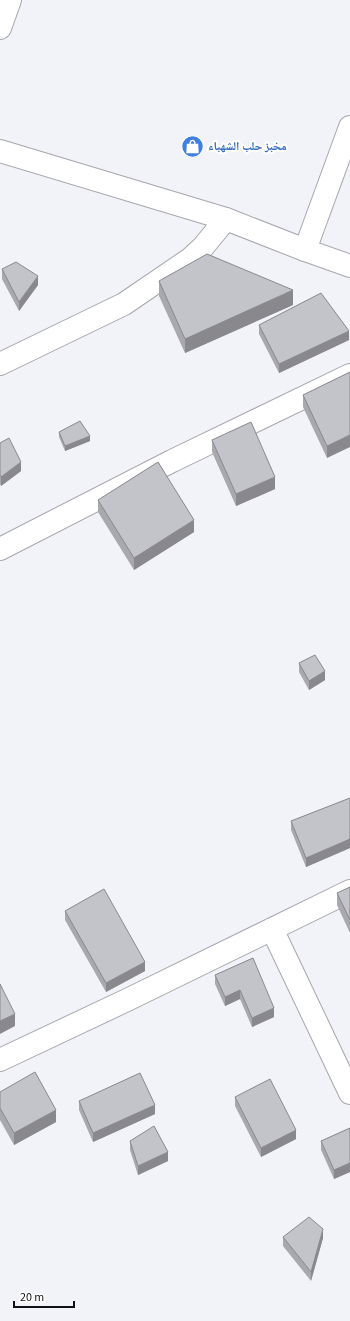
<svg xmlns="http://www.w3.org/2000/svg" width="350" height="1321" font-family="'Source Sans 3','Noto Naskh Arabic',sans-serif">
<style>
.lines{fill:none;stroke-linecap:round;stroke-linejoin:round}
.street-casing{stroke:#a6a6ac;stroke-width:24}
.secondary-casing{stroke:#a6a6ac;stroke-width:24}
.street{stroke:#fff;stroke-width:22}
.secondary{stroke:#fff;stroke-width:22}
.wall{fill:#a8a8ae}
.shaded-wall{fill:#88888d}
.building{fill:#c3c3ca;stroke:#88888d}
.labels{text-anchor:middle;stroke-width:4;stroke-linejoin:round;paint-order:stroke}
.shop-label{font-size:12px;font-weight:bold;fill:#366cbe;stroke:#fff;text-anchor:start}
</style>
<rect width="100%" height="100%" fill="#f2f2f9"/>
<g class="lines">
<defs>
<path id="street" d="M0,28l10,-28
M305,250l45,-123
M0,364l124,-60 66,-45 13,-12 23,-28
M0,549l172,-88 178,-86
M272,929l78,164
M0,1060l127,-60 223,-109"/>
<path id="secondary" d="M0,151l226,68 79,31 45,16"/>
</defs>
<use href="#street" class="street-casing"/>
<use href="#secondary" class="secondary-casing"/>
<use href="#street" class="street"/>
<use href="#secondary" class="secondary"/>
</g>
<path class="wall" d="M2,269l36,16 -19,26 -17,-32z
M159,281l134,24 -108,48 -26,-57z
M259,325l90,15 -70,33 -20,-39z
M350,372l-23,86 -24,-51v-12z
M59,432l31,9 -25,10 -6,-14z
M212,440l63,49 -39,17 -24,-54z
M0,443l21,28 -20,15 -1,-2z
M98,500l96,32 -60,38 -36,-58z
M299,663l26,17 -16,10 -10,-18z
M350,798v50l-44,19 -15,-37v-9z
M350,887v46l-13,-28v-12z
M65,911l80,60 -39,21 -41,-72z
M253,958l21,59 -22,10 -12,-28 -15,7 -10,-22v-9z
M0,1092l56,30 -42,23 -14,-25z
M235,1097l61,42 -35,18 -26,-51z
M79,1101l76,13 -62,28 -14,-32z
M350,1128v44l-16,7 -13,-29v-9z
M130,1141l38,20 -30,14 -8,-25z
M283,1237l40,1 -12,43 -28,-35z"/>
<path class="shaded-wall" d="M38,276v9l-19,26v-9z
M293,290v15l-108,48v-14z
M349,331v9l-70,33v-9z
M350,435v12l-23,11v-12z
M90,436v5l-25,10v-5z
M21,462v9l-20,15v-9z
M275,477v12l-39,17v-12z
M194,520v12l-60,38v-12z
M325,671v9l-16,10v-9z
M350,839v9l-44,19v-9z
M145,962v9l-39,21v-9z
M240,990v9l-15,7v-9z
M274,1008v9l-22,10v-9z
M15,1014v12l-15,8v-13z
M155,1105v9l-62,28v-9z
M56,1110v12l-42,23v-12z
M296,1130v9l-35,18v-9z
M168,1152v9l-30,14v-9z
M350,1163v9l-16,7v-9z
M323,1229v9l-12,43v-9z"/>
<path class="building" d="M207,254l86,36 -108,49 -26,-58z
M16,262l22,14 -19,26 -17,-33z
M321,293l28,38 -70,33 -20,-39z
M350,372v63l-23,11 -24,-51z
M80,421l10,15 -25,10 -6,-14z
M251,422l24,55 -39,17 -24,-54z
M9,438l12,24 -20,15 -1,-2v-32z
M158,462l36,58 -60,38 -36,-58z
M315,655l10,16 -16,10 -10,-18z
M350,798v41l-44,19 -15,-37z
M350,887v33l-13,-27z
M104,889l41,73 -39,21 -41,-72z
M253,958l21,50 -22,10 -12,-28 -15,7 -10,-22z
M0,984l15,30 -15,7z
M35,1072l21,38 -42,23 -14,-25v-16z
M140,1073l15,32 -62,28 -14,-32z
M270,1079l26,51 -35,18 -26,-51z
M154,1126l14,26 -30,14 -8,-25z
M350,1128v35l-16,7 -13,-29z
M309,1217l14,12 -12,43 -28,-35z"/>
<defs>
<symbol id="shop-disc" viewBox="-11 -11 22 22"><circle r="9.5" fill="#3f7fe0" stroke="#fff"/><path d="M-5-2.5h2.3a2.7 3.5 0 0 1 5.4 0H5L5.5 6h-11ZM-1.5-2.5h3a1.5 2.3 0 0 0-3 0Z" fill="#fff"/></symbol>
</defs>
<g fill-rule="evenodd">
<use href="#shop-disc" x="180" y="134" width="25" height="25"/>
</g>
<g class="labels">
<g class="shop-label">
<text x="208" y="150">مخبز حلب الشهباء</text>
</g>
</g>
<path d="M14 1301v6h60v-6" fill="none" stroke="#101012" stroke-width="2"/>
<text x="20" y="1301" font-size="12" fill="#101012" stroke="#ffffff" stroke-width="3" paint-order="stroke">20 m</text>
</svg>
